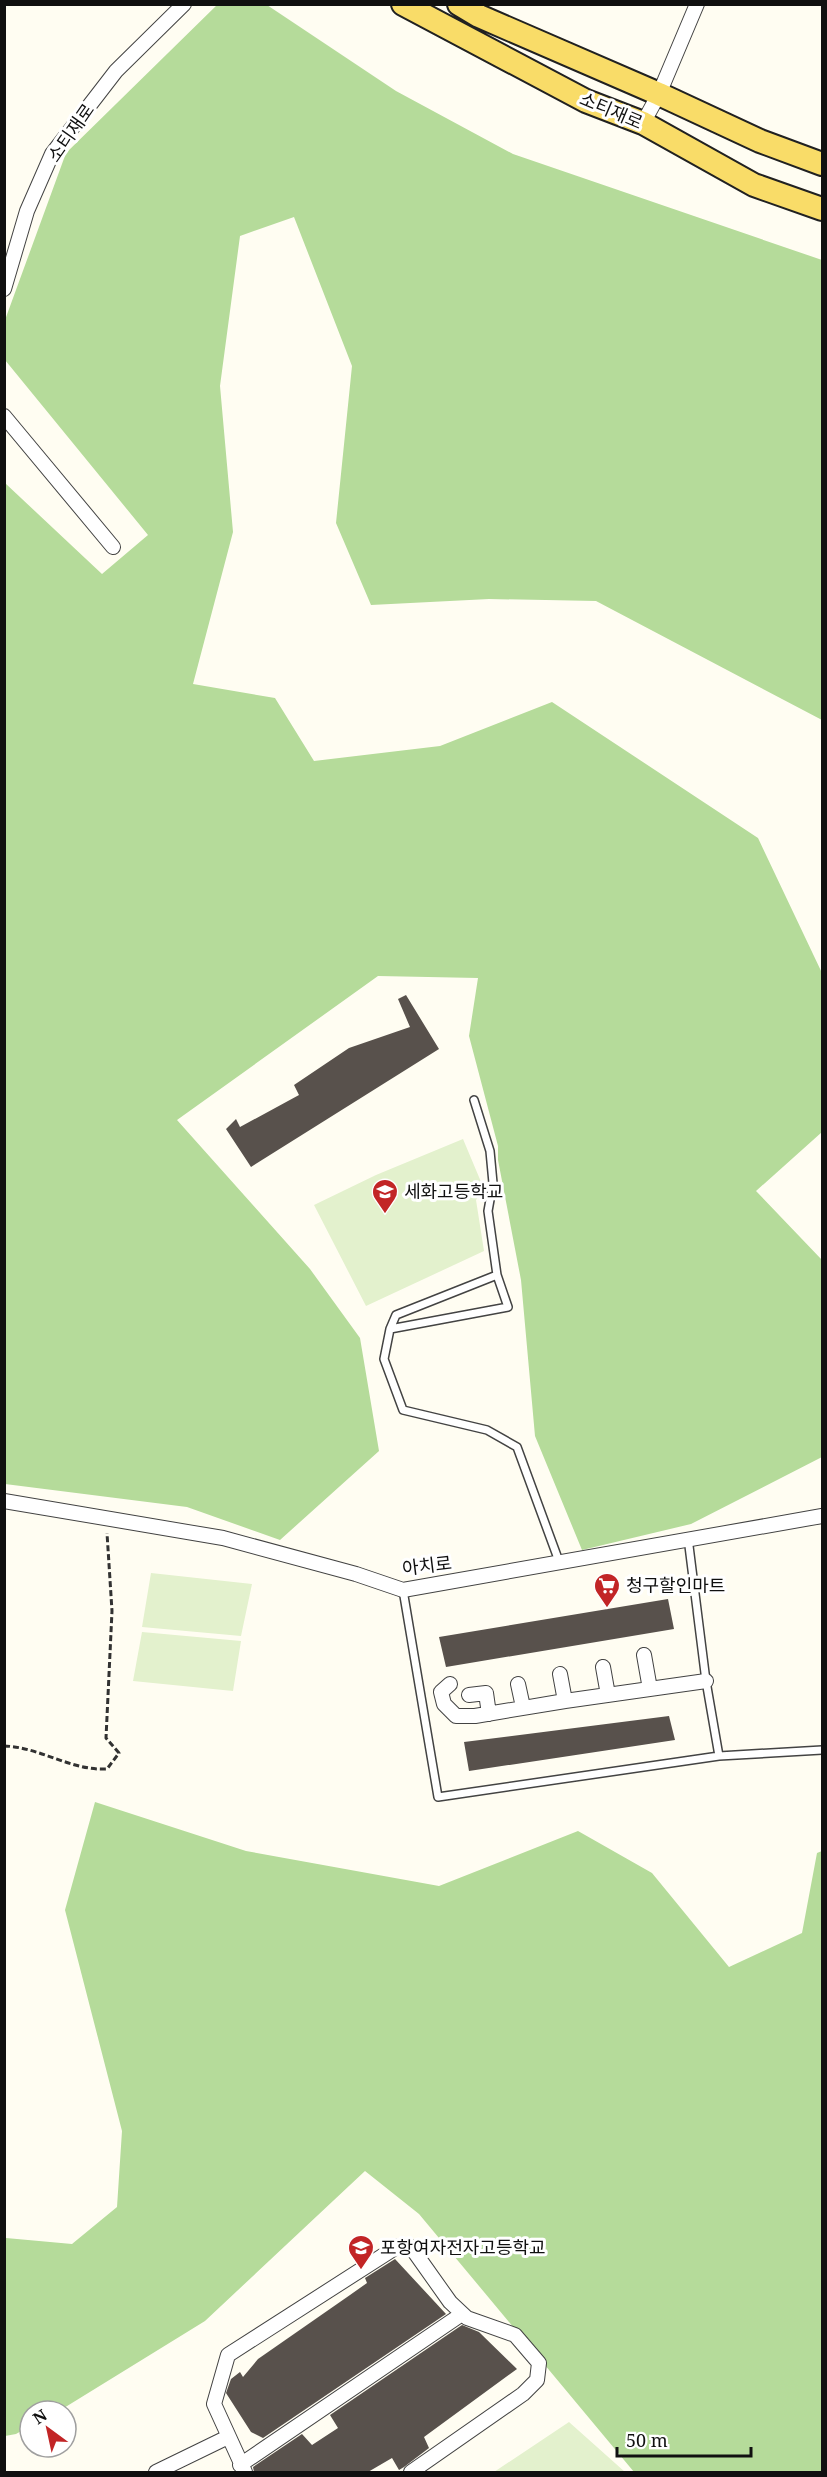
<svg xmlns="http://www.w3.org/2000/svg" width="827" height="2477" font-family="'Noto Serif','Noto Sans KR',serif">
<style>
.forest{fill:#b5db9a}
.pitch{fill:#e3f1cd}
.building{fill:#58514c}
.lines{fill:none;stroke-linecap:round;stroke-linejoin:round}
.service-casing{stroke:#434343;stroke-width:10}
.minor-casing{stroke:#434343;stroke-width:16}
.primary-casing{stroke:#212121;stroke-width:26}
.path{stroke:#323232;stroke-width:3;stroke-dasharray:6 3;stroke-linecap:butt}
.service{stroke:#fff;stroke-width:7}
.minor{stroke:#fff;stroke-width:14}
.primary{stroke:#f9dc68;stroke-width:22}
.labels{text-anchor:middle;stroke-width:6;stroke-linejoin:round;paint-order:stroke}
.street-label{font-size:18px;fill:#101010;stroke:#fff}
.poi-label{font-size:18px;fill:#101010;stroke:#fff;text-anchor:start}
</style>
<rect width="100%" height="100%" fill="#fffdf2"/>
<path class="forest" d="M218,4l49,1 129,86 117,63 309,106v460l-226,-119 -107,-2 -118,6 -35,-82 16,-157 -58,-149 -54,19 -20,150 13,146 -40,152 82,14 39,63 126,-15 112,-44 206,136 64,135v159l-66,59 66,69v197l-131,67 -109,26 -47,-114 -14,-156 -23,-120v-14l-29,-110 9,-58 -100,-2 -201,144 133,149 50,69 19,113 -99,89 -93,-33 -182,-23v-1001l97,91 46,-39 -143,-175v-40l61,-167z
M95,1802l151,49 193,35 139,-55 74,42 77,94 73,-34 15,-80 5,-2v621h-188l-215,-258 -54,-43 -160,150 -146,90h-29v15l-14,8 -11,2 -1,-205 2,7 66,6 45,-37 5,-76 -57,-221z"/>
<path class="pitch" d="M463,1139l21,50 -8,11 8,51 -118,55 -52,-101 62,-30z
M151,1573l101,11 -11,52 -99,-9z
M142,1632l99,9 -8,50 -100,-10z
M569,2422l56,50h-131z"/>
<path class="building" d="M406,995l33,54 -188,118 -25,-38 10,-10 4,8 59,-32 -5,-10 55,-37 61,-21 -12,-28z
M668,1599l6,30 -228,38 -7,-30z
M669,1716l6,24 -206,31 -5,-29z
M395,2259l51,55 -183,124 -12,-6 -25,-39 5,-14 9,-7 3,5 15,-18 92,-64 17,-12 -2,-5z
M462,2325l17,7 38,37 -93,68 5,11 -25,19 -5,3 -7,-12 -24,14h-114l-1,-5 49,-33 10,11 26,-17 -8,-13z"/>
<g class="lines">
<defs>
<path id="service" d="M474,1100l16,51 3,32 -5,28 9,64
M390,1329l6,-14 101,-40 11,32 -118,22 -6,30 19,51 84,20 30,17 43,117
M688,1538l18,143 13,75 103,-6
M403,1590l35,207 281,-41"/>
<path id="minor" d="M643,123l16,-29 38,-90
M4,289l23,-78 25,-57 64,-83 68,-67
M4,416l109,131
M4,1501l219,37 133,36 47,16 419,-74
M644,1655l6,34
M603,1667l5,28
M560,1674l5,27 141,-20
M450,1684l-9,8 3,12 12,12h19l90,-15
M518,1684l5,23
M469,1695l17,-2 3,21
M240,2465l222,-151
M156,2472l72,-35
M245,2472l-31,-68 14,-49 170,-109 13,1 39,55 17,16 48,17 24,28 -2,17 -14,14 -112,78"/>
<path id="primary" d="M403,4l183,97 57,22 111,62 68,24
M459,4l20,12 180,78 101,47 62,23"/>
</defs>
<use href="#service" class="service-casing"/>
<use href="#minor" class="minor-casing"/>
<use href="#primary" class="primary-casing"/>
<path class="path" d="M4,1746c36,1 67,25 103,23l12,-16 -13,-15 6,-127 -5,-78"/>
<use href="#service" class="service"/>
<use href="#minor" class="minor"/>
<use href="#primary" class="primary"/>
</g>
<defs>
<symbol id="school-pin" viewBox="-11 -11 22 30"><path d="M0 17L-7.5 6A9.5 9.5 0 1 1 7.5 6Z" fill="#c22526" stroke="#fff"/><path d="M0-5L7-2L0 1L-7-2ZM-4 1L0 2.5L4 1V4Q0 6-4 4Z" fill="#fff"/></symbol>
<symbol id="supermarket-pin" viewBox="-11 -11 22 30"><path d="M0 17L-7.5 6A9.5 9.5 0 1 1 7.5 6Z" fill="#c22526" stroke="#fff"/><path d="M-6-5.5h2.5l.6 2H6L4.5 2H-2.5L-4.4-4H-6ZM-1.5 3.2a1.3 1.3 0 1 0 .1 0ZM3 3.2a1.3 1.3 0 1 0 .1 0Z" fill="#fff"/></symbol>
</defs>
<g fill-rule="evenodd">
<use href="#school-pin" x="370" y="1177" width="30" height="40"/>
<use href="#supermarket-pin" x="592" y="1571" width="30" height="40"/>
<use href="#school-pin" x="346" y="2233" width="30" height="40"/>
</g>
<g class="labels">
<g class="street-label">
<text transform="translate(611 111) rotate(23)" y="6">소티재로</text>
<text transform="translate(71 133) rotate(-55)" y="6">소티재로</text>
<text transform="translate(427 1566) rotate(-7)" y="6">아치로</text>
</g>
<g class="poi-label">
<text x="404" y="1198">세화고등학교</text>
<text x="626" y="1592">청구할인마트</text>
<text x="380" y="2254">포항여자전자고등학교</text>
</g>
</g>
<rect width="827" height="2477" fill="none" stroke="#101010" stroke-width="12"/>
<g transform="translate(48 2429) rotate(327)"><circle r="28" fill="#ffffff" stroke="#9f9f9f" stroke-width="1.5"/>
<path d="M0-4.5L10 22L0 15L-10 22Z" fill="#c22526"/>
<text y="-9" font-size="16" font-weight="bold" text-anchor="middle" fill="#101010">N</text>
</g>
<path d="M617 2447v9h134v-9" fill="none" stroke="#101010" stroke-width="3"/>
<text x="626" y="2447" font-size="18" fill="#101010" stroke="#ffffff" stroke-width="4.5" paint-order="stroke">50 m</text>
</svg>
